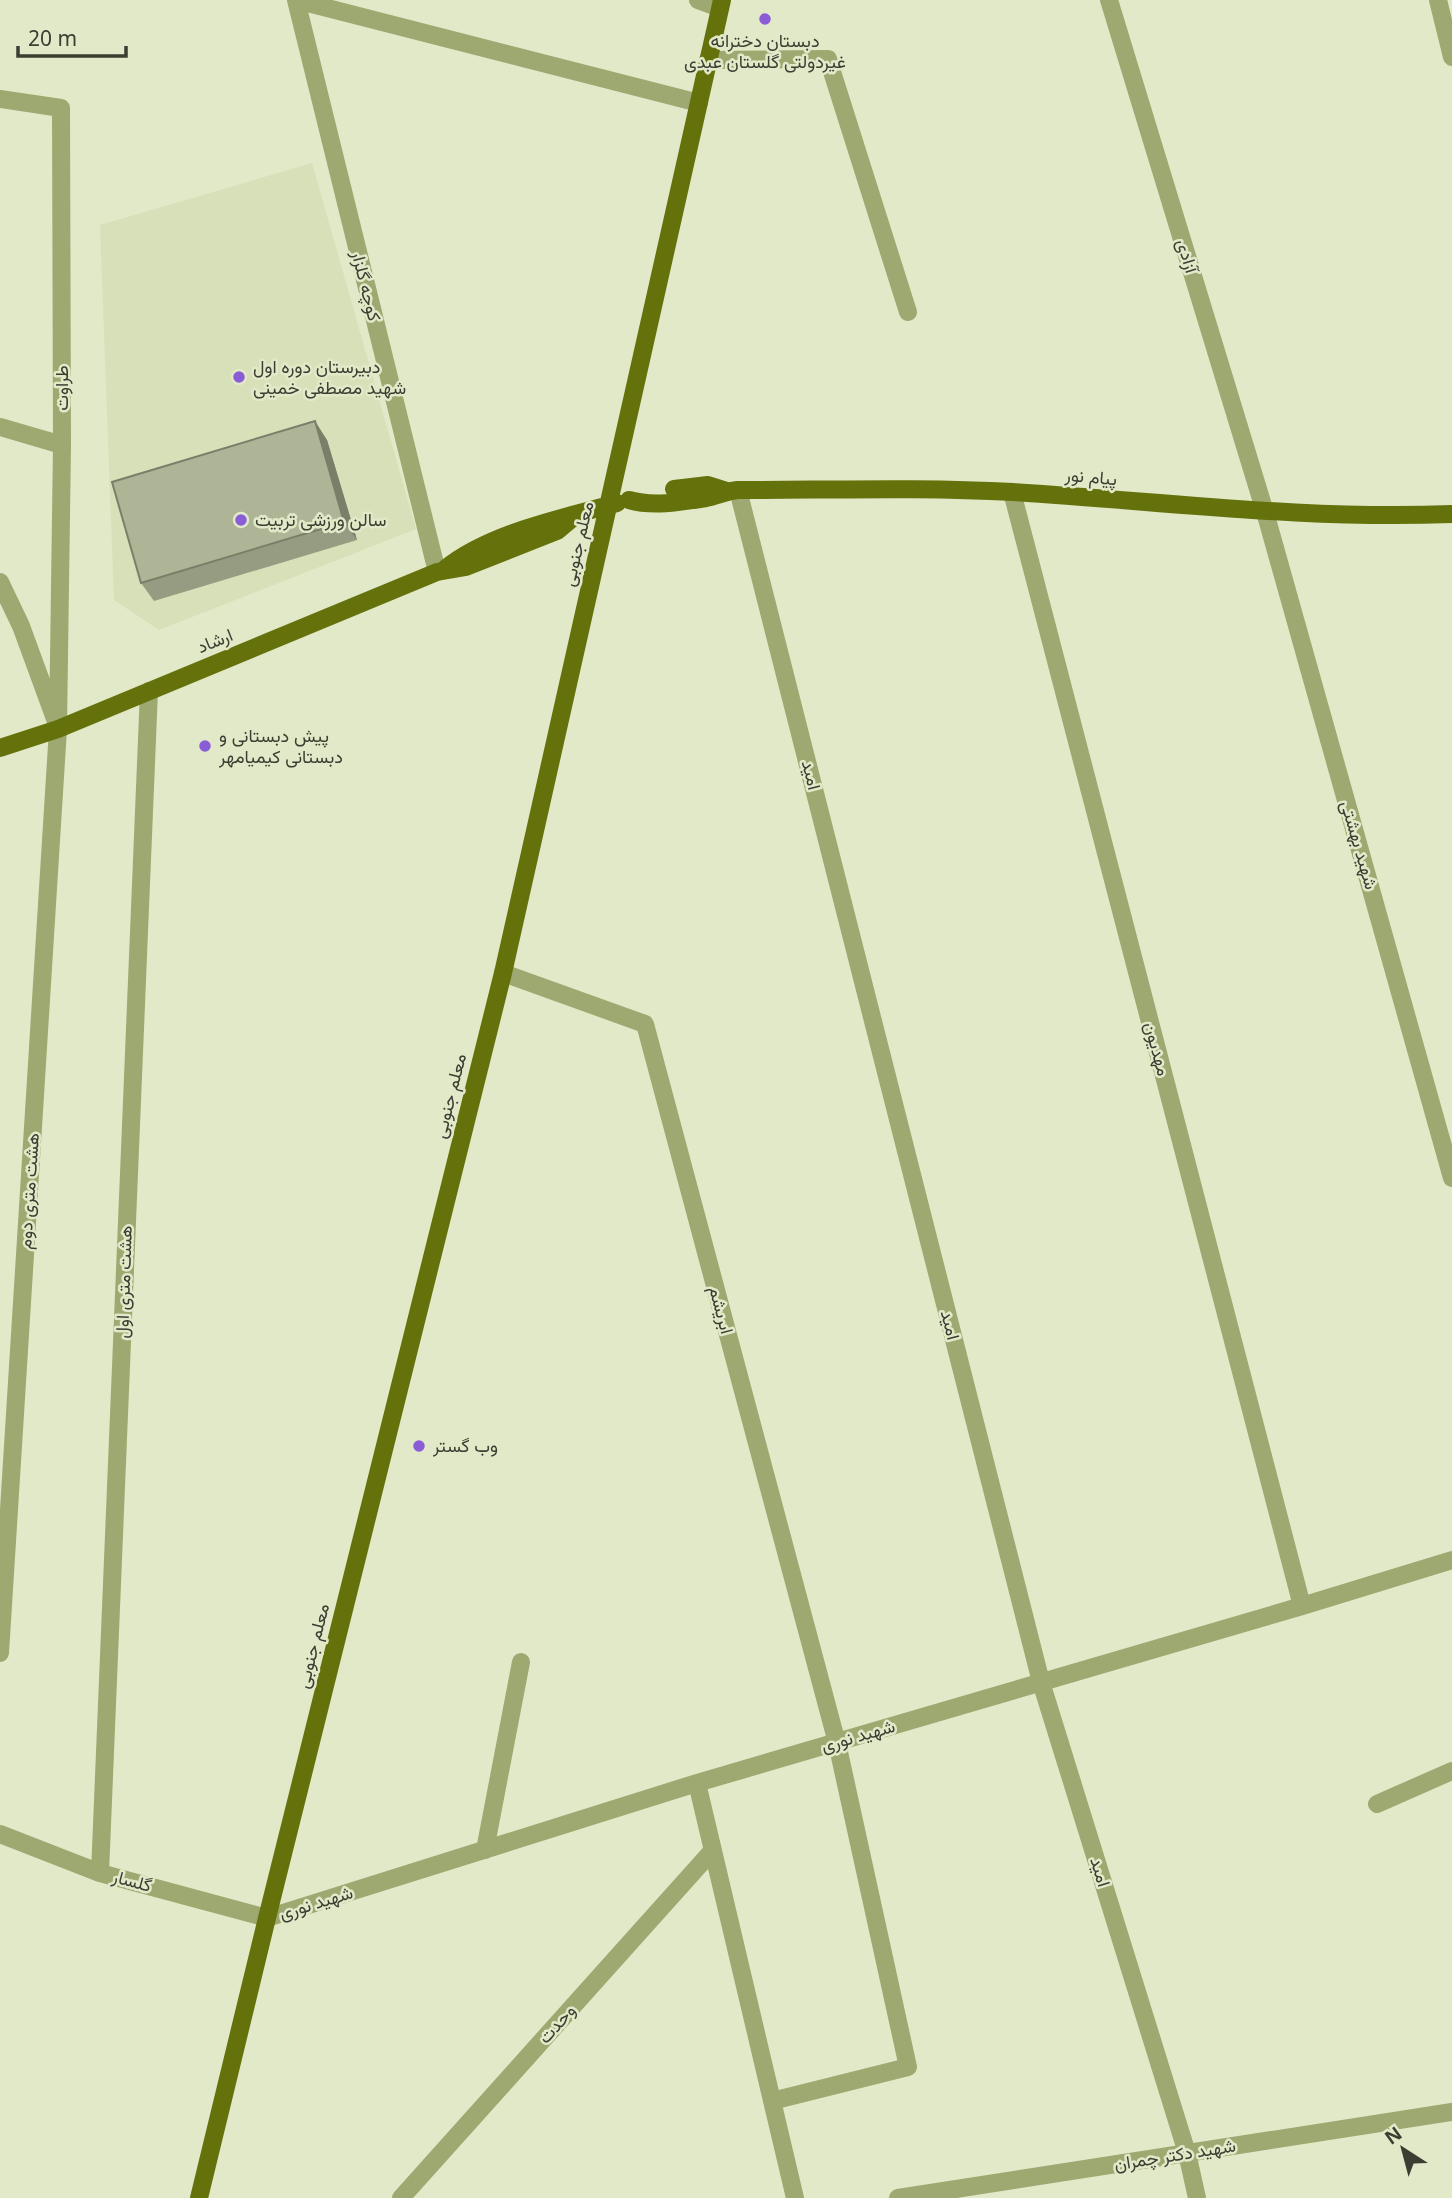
<svg xmlns="http://www.w3.org/2000/svg" width="1452" height="2198" font-family="'Noto Sans',Vazirmatn,sans-serif">
<style>
.built{fill:#d7e0b8}
.lines{fill:none;stroke-linecap:round;stroke-linejoin:round}
.minor{stroke:#9da971;stroke-width:18}
.major{stroke:#65720c;stroke-width:18}
.wall{fill:#969c81}
.shaded-wall{fill:#7a7f69}
.building{fill:#aeb596;stroke:#7a7f69;stroke-width:2}
.poi-dot{fill:#8a5cd6;stroke:#e2e9c9;stroke-width:2.5}
.labels{text-anchor:middle;stroke-width:5;stroke-linejoin:round;paint-order:stroke}
.poi-label{font-size:18px;fill:#3b3e31;stroke:#e2e9c9;text-anchor:start}
.street-label{font-size:18px;fill:#3b3e31;stroke:#e2e9c9}
</style>
<rect width="100%" height="100%" fill="#e2e9c9"/>
<path class="built" d="M312,163l104,366 -257,101 -45,-30 -14,-375z"/>
<g class="lines">
<path class="minor" d="M296,0l141,572
M296,0l403,103
M698,0l22,8
M1109,0l156,512 187,666
M1438,0l14,57
M708,60l120,-1 80,253
M0,99l61,9 1,337 -4,284 -58,924
M0,427l62,18
M738,490l303,1192 146,471 10,45
M1012,492l290,1114
M0,582l21,44 34,93
M503,973l142,51 192,719 71,324 -136,34
M697,1783l98,415
M1377,1804l75,-33
M0,1834l100,39 167,45 430,-135 605,-177 150,-46
M485,1850l36,-188
M100,1873l49,-1182
M401,2198l312,-348
M898,2198l554,-86"/>
<path class="major" d="M674,489l34,-4 19,6
M629,500c24,7 52,2 77,-2 11,-2 20,-7 32,-8 92,0 184,-3 275,2 147,9 292,28 439,22
M445,569c44,-36 118,-51 172,-66
M0,748l58,-19 379,-157 29,-5 91,-36 19,-16
M199,2198l68,-280 236,-945 219,-973"/>
</g>
<path class="wall" d="M327,440l30,100 -203,61 -13,-18z"/>
<path class="shaded-wall" d="M315,421l12,19 30,100 -13,-18z"/>
<path class="building" d="M315,421l29,101 -203,61 -29,-101z"/>
<g class="poi-dot">
<circle cx="765" cy="19" r="7"/>
<circle cx="239" cy="377" r="7"/>
<circle cx="241" cy="520" r="7"/>
<circle cx="205" cy="746" r="7"/>
<circle cx="419" cy="1446" r="7"/>
</g>
<g class="labels">
<g class="poi-label">
<text x="765" y="47" text-anchor="middle">دبستان دخترانه<tspan x="765" dy="21">غیردولتی گلستان عبدی</tspan></text>
<text x="253" y="373">دبیرستان دوره اول<tspan x="253" dy="21">شهید مصطفی خمینی</tspan></text>
<text x="255" y="526">سالن ورزشی تربیت</text>
<text x="219" y="742">پیش دبستانی و<tspan x="219" dy="21">دبستانی کیمیامهر</tspan></text>
<text x="433" y="1452">وب گستر</text>
</g>
<g class="street-label">
<text transform="translate(1187 256) rotate(73)" y="6">آزادی</text>
<text transform="translate(366 286) rotate(76)" y="6">کوچه گلزار</text>
<text transform="translate(62 388) rotate(-90)" y="6">طراوت</text>
<text transform="translate(1091 477) rotate(5)" y="6">پیام نور</text>
<text transform="translate(578 544) rotate(-77)" y="6">معلم جنوبی</text>
<text transform="translate(215 641) rotate(-22)" y="6">ارشاد</text>
<text transform="translate(811 775) rotate(76)" y="6">امید</text>
<text transform="translate(1359 845) rotate(74)" y="6">شهید بهشتی</text>
<text transform="translate(1157 1049) rotate(75)" y="6">مهدیون</text>
<text transform="translate(450 1096) rotate(-76)" y="6">معلم جنوبی</text>
<text transform="translate(29 1191) rotate(-86)" y="6">هشت متری دوم</text>
<text transform="translate(124 1282) rotate(-88)" y="6">هشت متری اول</text>
<text transform="translate(721 1310) rotate(75)" y="6">ابریشم</text>
<text transform="translate(950 1325) rotate(76)" y="6">امید</text>
<text transform="translate(313 1646) rotate(-76)" y="6">معلم جنوبی</text>
<text transform="translate(858 1736) rotate(-16)" y="6">شهید نوری</text>
<text transform="translate(1100 1872) rotate(73)" y="6">امید</text>
<text transform="translate(132 1881) rotate(15)" y="6">گلسار</text>
<text transform="translate(316 1903) rotate(-17)" y="6">شهید نوری</text>
<text transform="translate(557 2024) rotate(-48)" y="6">وحدت</text>
<text transform="translate(1175 2155) rotate(-9)" y="6">شهید دکتر چمران</text>
</g>
</g>
<g transform="translate(1403 2149) rotate(324)" stroke="#e2e9c9" stroke-width="5" paint-order="stroke">
<path d="M0-5L12 26L0 18L-12 26Z" fill="#3b3e31"/>
<text y="-10" font-size="19" font-weight="bold" text-anchor="middle" fill="#3b3e31">N</text>
</g>
<path d="M18 46v10h108v-10" fill="none" stroke="#3b3e31" stroke-width="3.5"/>
<text x="28" y="46" font-size="21" fill="#3b3e31" stroke="#e2e9c9" stroke-width="5" paint-order="stroke">20 m</text>
</svg>
